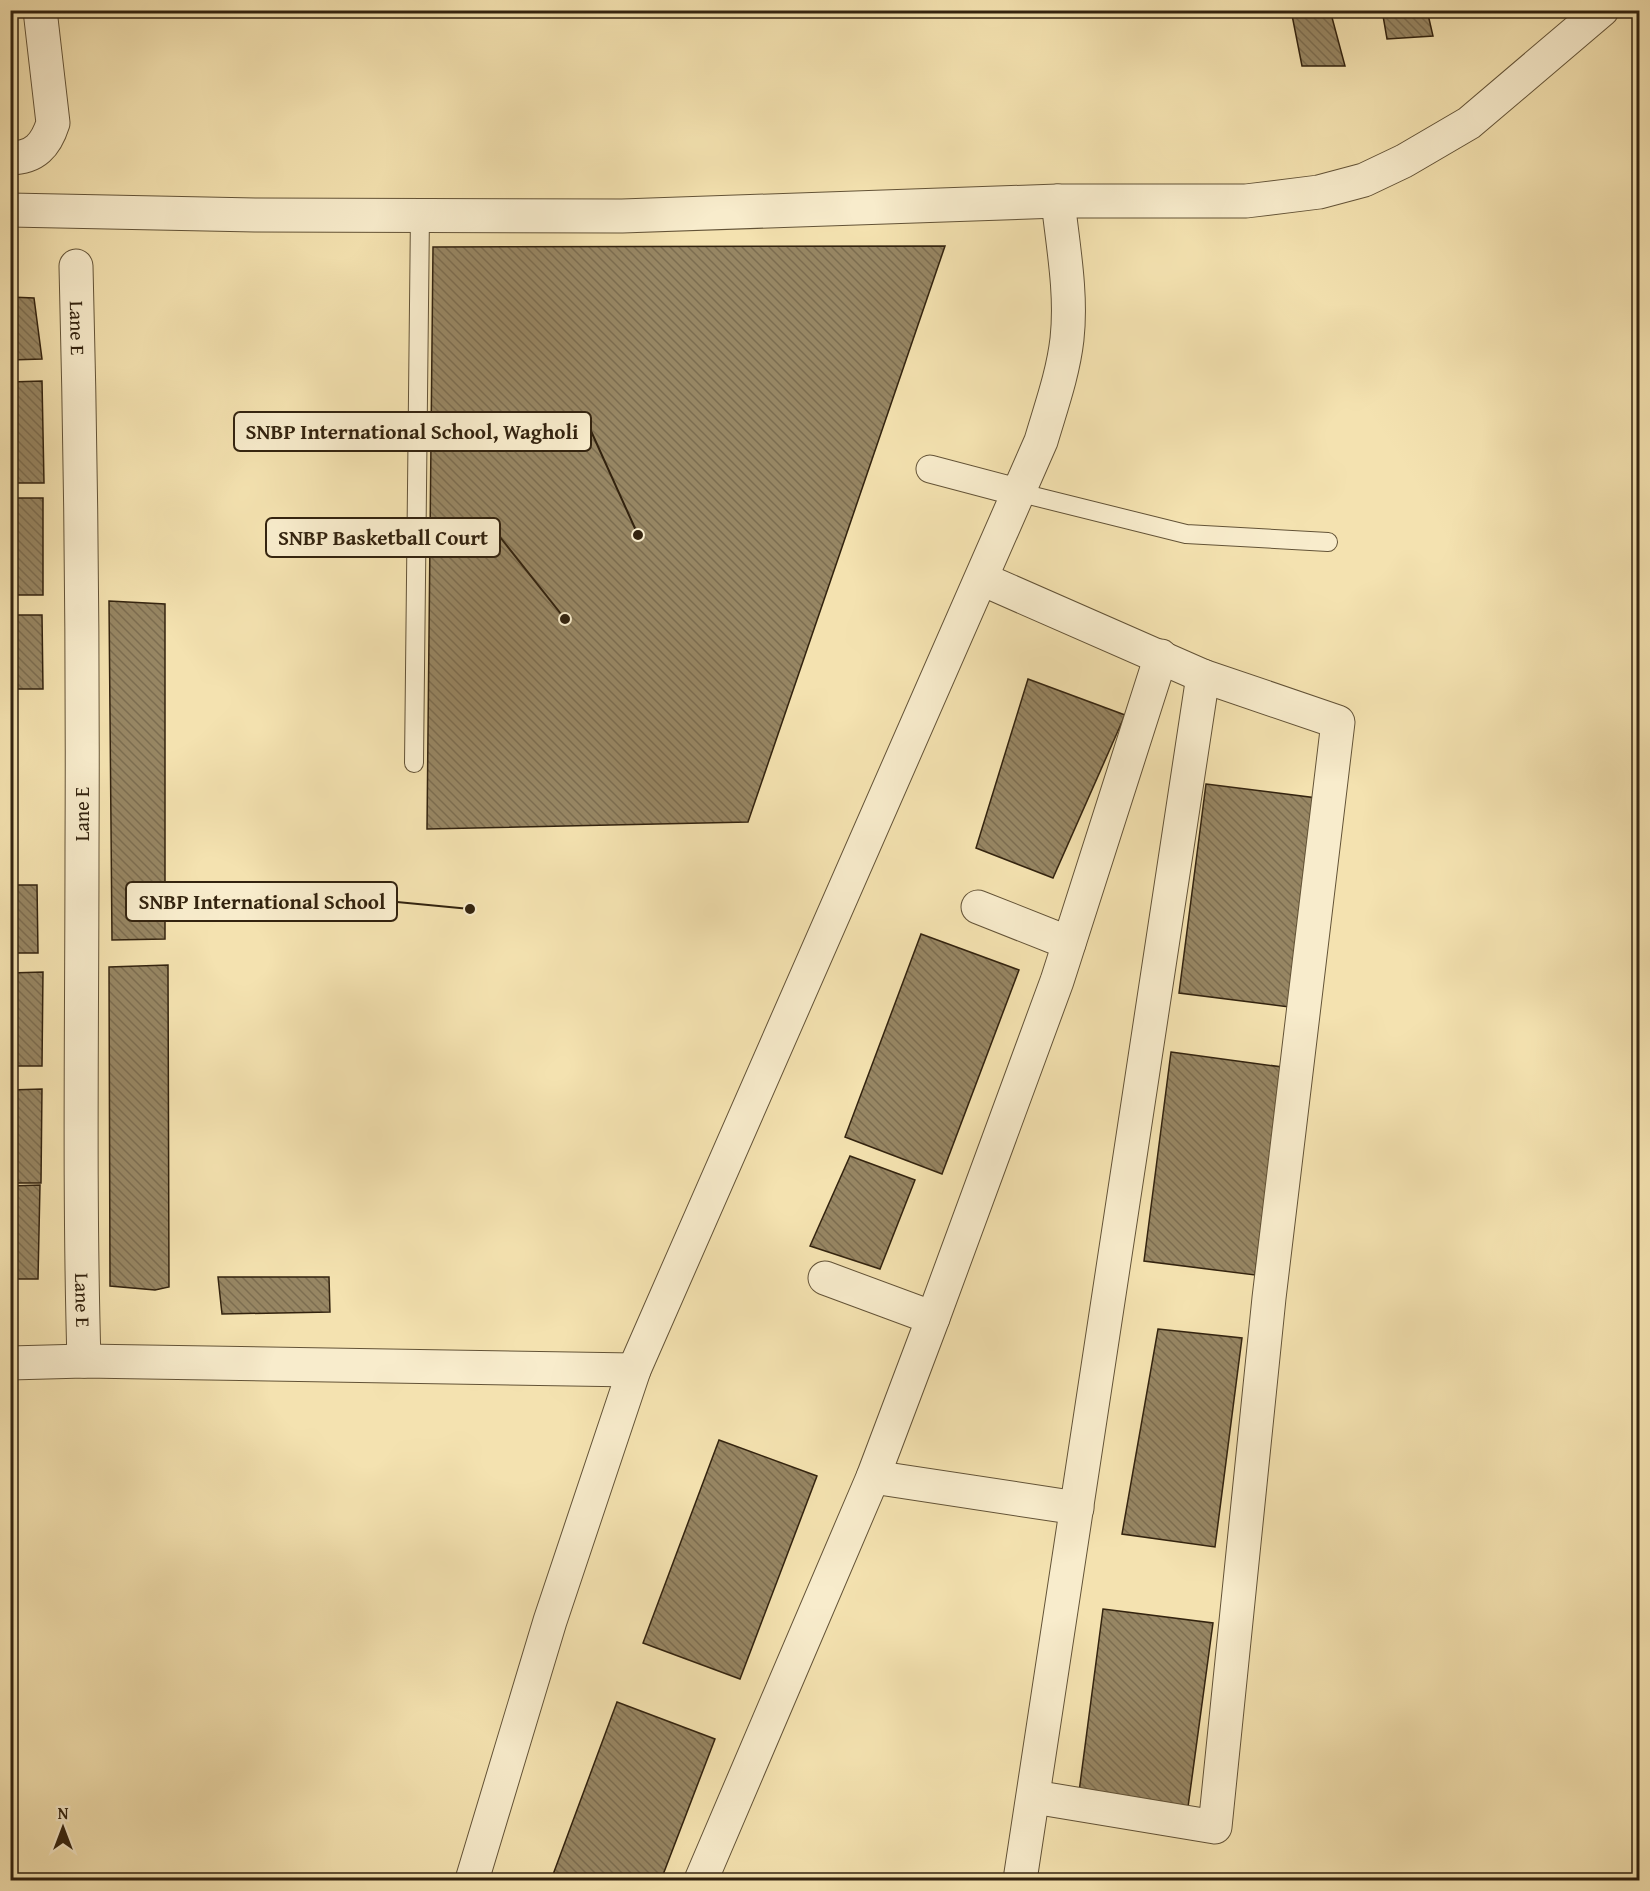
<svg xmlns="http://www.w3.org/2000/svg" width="1650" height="1891" font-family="'Gentium Book Plus',serif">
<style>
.building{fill:url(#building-back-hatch);stroke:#33230f;stroke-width:1.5}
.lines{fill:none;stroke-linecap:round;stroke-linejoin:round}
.service-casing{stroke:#635337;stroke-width:20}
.pedestrian-casing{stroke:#635337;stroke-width:29}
.minor-casing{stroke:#635337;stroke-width:35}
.service{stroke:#f8eccc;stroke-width:18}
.pedestrian{stroke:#f8eccc;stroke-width:27}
.minor{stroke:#f8eccc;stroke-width:33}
.labels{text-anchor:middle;stroke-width:5;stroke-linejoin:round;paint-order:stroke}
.street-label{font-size:20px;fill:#33230f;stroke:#f8eccc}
.leader{fill:none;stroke:#33230f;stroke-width:2}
.callout-dot{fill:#33230f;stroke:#f8eccc;stroke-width:2}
.callout{fill:#f8eccc;stroke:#33230f;stroke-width:2}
.callout-label{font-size:21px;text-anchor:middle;font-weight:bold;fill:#33230f}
</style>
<defs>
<pattern id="building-back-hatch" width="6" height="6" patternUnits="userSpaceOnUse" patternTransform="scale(1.5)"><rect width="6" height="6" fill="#978663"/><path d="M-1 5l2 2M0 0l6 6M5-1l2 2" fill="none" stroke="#7c6d50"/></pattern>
</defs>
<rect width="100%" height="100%" fill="#f4e2b0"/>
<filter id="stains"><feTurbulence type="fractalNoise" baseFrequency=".00333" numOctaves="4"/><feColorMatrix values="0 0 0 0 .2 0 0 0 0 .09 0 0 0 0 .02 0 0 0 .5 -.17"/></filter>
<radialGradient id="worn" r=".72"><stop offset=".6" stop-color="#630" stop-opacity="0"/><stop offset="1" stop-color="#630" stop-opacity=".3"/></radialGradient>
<path class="building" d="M1291,10h39l15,56h-43z
M1382,10h45l6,26 -46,3z
M945,246l-197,576 -321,7 6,-582z
M10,297l24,1 8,61 -32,1z
M42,381l2,102h-34v-101z
M10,498h33v97h-33z
M109,601l56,3v335l-53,1z
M10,615h32l1,74h-33z
M1028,679l97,36 -72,163 -77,-30z
M1206,784l111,14 -28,209 -110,-14z
M10,885h27l1,68h-28z
M921,934l98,36 -77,204 -97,-37z
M168,965l1,322 -14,3 -45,-4 -1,-319z
M43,972l-1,94h-32v-93z
M1171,1052l111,15 -27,208 -111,-14z
M42,1089l-1,94h-31v-93z
M850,1156l65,24 -35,89 -70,-23z
M40,1185l-2,94h-28v-93z
M218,1277h111l1,35 -108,2z
M1158,1329l84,9 -27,209 -93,-13z
M719,1440l98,36 -77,203 -97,-36z
M1103,1609l110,14 -25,184 -109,-15z
M617,1702l98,37 -54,141h-110z"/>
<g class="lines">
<defs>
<path id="service" d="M1017,492l169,42 142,8
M414,763l6,-550"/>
<path id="pedestrian" d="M930,469l87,23"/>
<g id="minor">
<path d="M10,158c25,0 36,-13 43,-35l-13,-113"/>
<path d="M10,210l245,5 367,1 436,-15h188l73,-9 45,-12 40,-19 65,-38 133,-113"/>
<path id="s1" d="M76,266c5,194 7,389 6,583 0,171 -3,342 2,512"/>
<path d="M982,579l221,97 135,46 -69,576 -54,529 -181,-30"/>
<path d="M978,907l91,36"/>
<path d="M825,1278l108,40"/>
<path d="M10,1363l74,-2 550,9"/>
<path d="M873,1477l204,31"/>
<path d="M472,1880l78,-259 84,-251 407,-929c10,-34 22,-67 26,-102 5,-45 -4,-93 -9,-138"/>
<path d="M701,1880l172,-403 60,-159 124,-337 104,-325"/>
<path d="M1020,1880l183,-1204"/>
</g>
</defs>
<use href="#service" class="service-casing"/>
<use href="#pedestrian" class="pedestrian-casing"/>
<use href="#minor" class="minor-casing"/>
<use href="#service" class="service"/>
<use href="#pedestrian" class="pedestrian"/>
<use href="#minor" class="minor"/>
</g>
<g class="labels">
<g class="street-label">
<text dy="7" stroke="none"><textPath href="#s1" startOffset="62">Lane E</textPath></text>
<text transform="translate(82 814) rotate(-90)" y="7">Lane E</text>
<text dy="7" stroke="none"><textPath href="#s1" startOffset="1034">Lane E</textPath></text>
</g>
</g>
<path class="leader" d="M638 535L591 431M565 619L500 537M470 909L397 902"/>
<g class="callout-dot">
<circle cx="638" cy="535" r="6"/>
<circle cx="565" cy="619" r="6"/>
<circle cx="470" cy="909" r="6"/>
</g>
<g class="callout">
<rect x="234" y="412" width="357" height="39" rx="6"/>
<rect x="266" y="518" width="234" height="39" rx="6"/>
<rect x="126" y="882" width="271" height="39" rx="6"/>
</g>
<g class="callout-label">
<text x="412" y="439">SNBP International School, Wagholi</text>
<text x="383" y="545">SNBP Basketball Court</text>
<text x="262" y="909">SNBP International School</text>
</g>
<rect width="1650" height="1891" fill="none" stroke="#f4e2b0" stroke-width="36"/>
<rect x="12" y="12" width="1626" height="1867" fill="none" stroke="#33230f" stroke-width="3"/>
<rect x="18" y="18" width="1614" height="1855" fill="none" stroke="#33230f" stroke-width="1.5"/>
<g transform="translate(63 1828)" stroke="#f8eccc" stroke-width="4.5" paint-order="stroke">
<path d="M0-4.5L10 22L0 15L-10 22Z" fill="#33230f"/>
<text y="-9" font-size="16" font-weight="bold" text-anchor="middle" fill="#33230f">N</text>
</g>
<rect width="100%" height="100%" filter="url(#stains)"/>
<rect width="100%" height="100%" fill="url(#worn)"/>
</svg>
